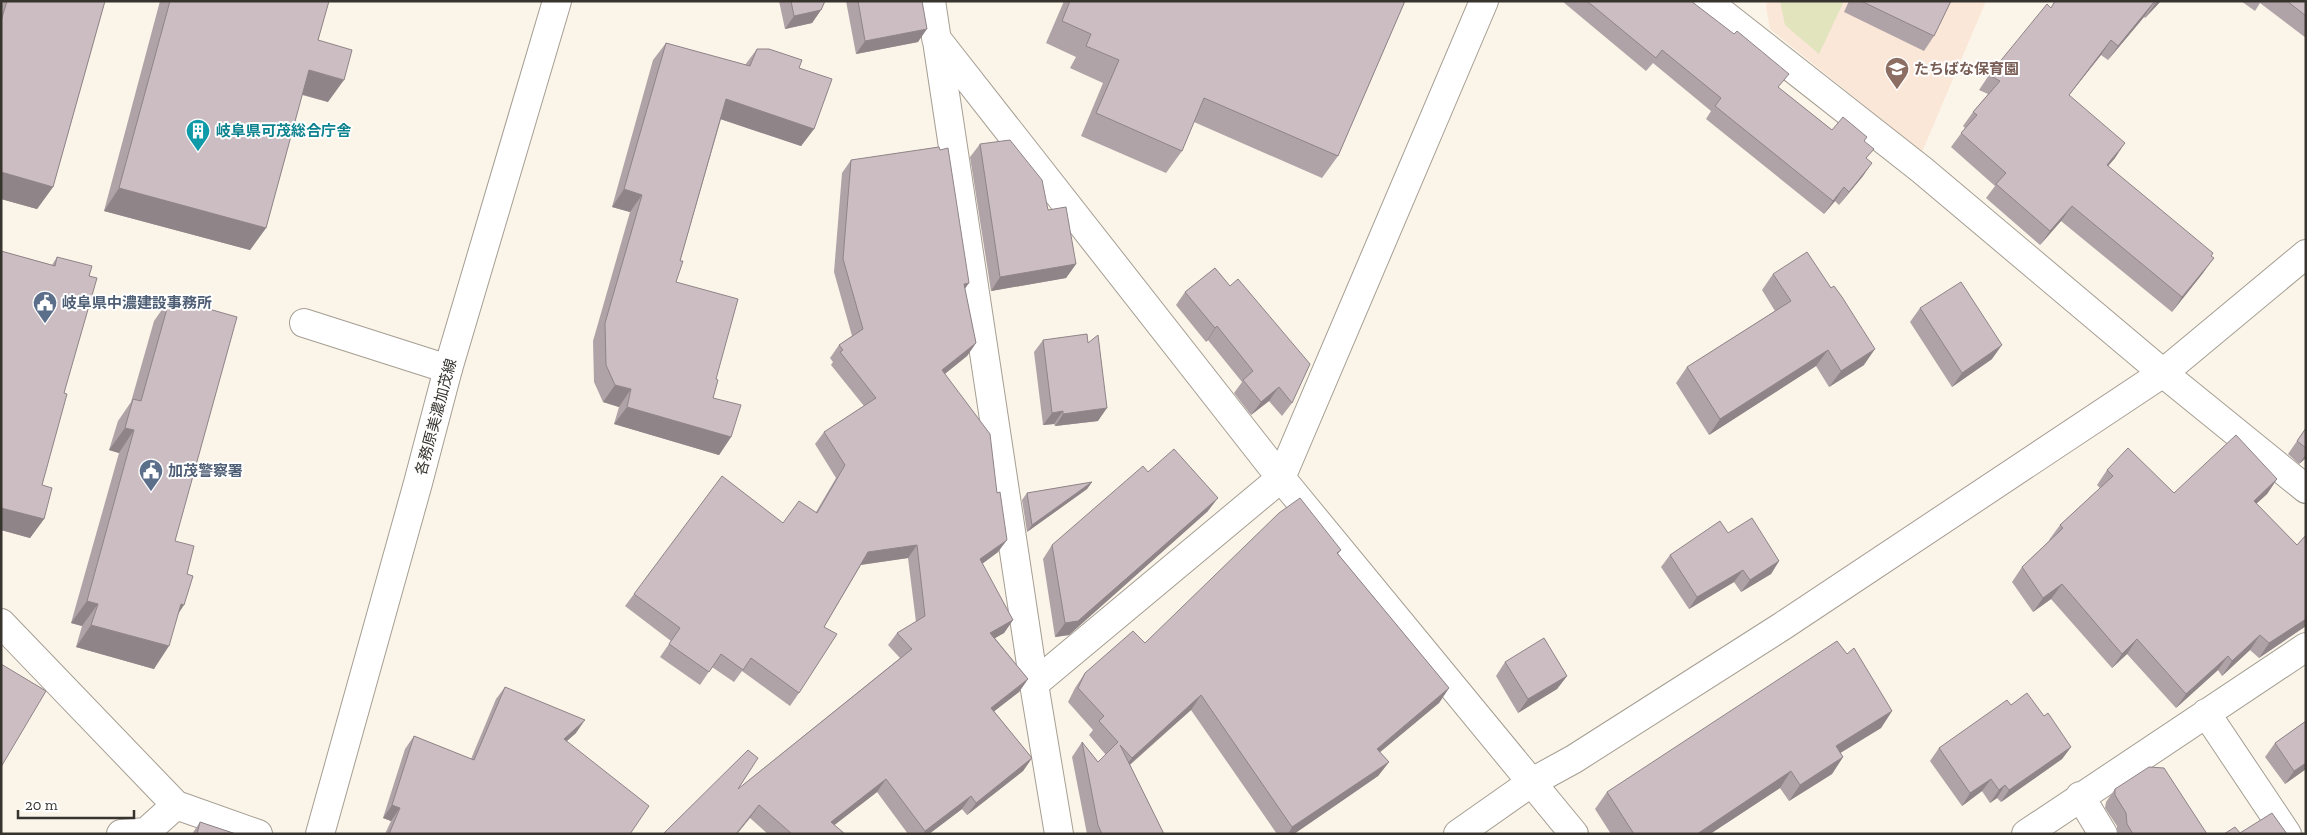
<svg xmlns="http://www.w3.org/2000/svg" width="2307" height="835" font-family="'Zilla Slab','Noto Sans JP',serif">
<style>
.education{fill:#fbe7d8}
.green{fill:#e1e4bc}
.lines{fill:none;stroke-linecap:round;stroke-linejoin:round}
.minor-casing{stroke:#a59e93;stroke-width:30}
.tertiary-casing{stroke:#a59e93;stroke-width:30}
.secondary-casing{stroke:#a59e93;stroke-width:30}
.minor{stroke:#fff;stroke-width:28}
.tertiary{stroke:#fff;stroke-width:28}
.secondary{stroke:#fff;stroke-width:28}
.wall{fill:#afa3a7}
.shaded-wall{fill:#8f8488}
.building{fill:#ccbdc2;stroke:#8f8488}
.labels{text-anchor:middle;stroke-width:4;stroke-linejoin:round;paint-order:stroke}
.education-label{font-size:15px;font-weight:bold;fill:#785e54;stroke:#fff;text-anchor:start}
.culture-label{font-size:15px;font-weight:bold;fill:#0d838f;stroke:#fff;text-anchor:start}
.service-label{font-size:15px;font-weight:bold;fill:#4e5e75;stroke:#fff;text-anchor:start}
.street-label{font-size:15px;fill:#37342f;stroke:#fff}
</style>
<rect width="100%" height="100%" fill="#fbf4e8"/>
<path class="education" d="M1768,1h218l-64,151 -152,-123 -4,-23z"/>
<path class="green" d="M1780,1h64l-25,53 -34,-29z"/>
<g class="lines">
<defs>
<path id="minor" d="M1707,1l215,169 241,203 143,116
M936,38l345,440 293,356
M304,323l144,46
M1,623l175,182 82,29
M1034,684l247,-206 203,-477
M2206,713l81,121
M2080,796l23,38
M121,834l25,-2 30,-27
M2026,834l280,-187"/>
<path id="tertiary" d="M931,1l103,683 25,150
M1458,834l74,-52 42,-23 207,-132 382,-254 143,-119"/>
<path id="secondary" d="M320,834l98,-351 30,-114 109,-368"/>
</defs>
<use href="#minor" class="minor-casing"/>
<use href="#tertiary" class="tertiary-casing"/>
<use href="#secondary" class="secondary-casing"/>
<use href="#minor" class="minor"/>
<use href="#tertiary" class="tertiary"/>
<use href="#secondary" class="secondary"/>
</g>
<path class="wall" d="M1,1h104l-52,186 -16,22 -36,-10z
M160,1h169l-11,39 10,62 -26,-7 -36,133 -16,22 -146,-39z
M779,1h46l-4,9 -9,13 -27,6z
M846,1h76l-4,41 -62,12z
M1064,1h341l-67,155 -16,22 -128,-56 -12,29 -16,22 -85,-37 22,-53 -33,-15 6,-11 -30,-14z
M1562,1h129l88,87 53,42 32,11 3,17 -4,18 -24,29 -4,-4 -11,13 -118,-95 5,-8 -58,-48 -7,8z
M1849,1h102l-17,35 -10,15 -80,-39z
M2161,1l-16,17 -1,-1 -36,43 -7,-5 -32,40 46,63 -7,8 103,90 -8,17 -31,39 -111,-91 -21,24 -54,-47 9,-12 -44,-39 14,-19 -2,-2 10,-14 15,-18 -9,-4 10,-15 62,-67z
M2241,1h65v37l-46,-35 -5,8z
M666,43l79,22 12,-16 42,19 15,61 -13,17 -80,-27 -41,142 -4,21 40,97 -3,19 18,39 -12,18 -105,-31 5,-17 -16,-5 -9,-20 -1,-41 37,-129 -18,-5 41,-147z
M980,144l68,66 28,54 -10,14 -75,13 -21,-134z
M851,160l114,129 11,54 -9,13 -22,18 53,178 -16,12 31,56 -9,13 -9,5 33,41 -9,13 -25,19 38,47 -9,13 -56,44 -5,-6 -33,25h-21l-31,-42 -43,33 11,9h-77l-18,-16 -12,-29 162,-131 -12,-13 9,-12 19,-11 -8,-64 -47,7 -37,62 -25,66 -9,13 -48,-35 -8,11 -22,-15 -12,18 -40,-28 11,-16 -46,-35 9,-12 149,-71 33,-11 20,-34 -21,-34 9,-12 40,-26 -33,-41 2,-3 -3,-4 9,-13 13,-9 -18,-64 8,-99z
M1,251l51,14 5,-8 32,19 -25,117 -22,92 2,34 -14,19 -29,-8z
M1215,268l77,135 -10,13 -13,-15 -18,14 -17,-22 8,-11 -34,-42 -2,2 -30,-37 9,-13z
M1773,274l91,91 -35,22 -13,-21 -107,69 -33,-52 11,-16 88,-56 -13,-21z
M170,298l5,243 12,33 -9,41 -24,54 -78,-22 6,-21 -11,-3 48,-170 -10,-3 9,-29 13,-19 23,-81z
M1920,308l72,51 -40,28 -42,-65z
M1043,340l45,3 10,78 -43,5 -1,-2 -11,1 -9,-73z
M2306,428v30l-7,6 -11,-10z
M2107,470l67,23 103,-14 -10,15 -11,10 41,41 9,-10v91l-47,32 -9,-8 -28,26 -4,-6 -42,38 -49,-54 -15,14 -61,-69 -18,13 -21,-30 10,-15 28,-27h-1l11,-15 40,-37 -3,-3z
M1148,472l60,39 -139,124 -14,2 -12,-78 9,-14z
M1092,482l-5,7 -60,43 -5,-32 5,-7z
M1728,533l51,28 -8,13 -30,18 -7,-10 -45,27 -28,-42 9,-12z
M1341,550l-3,4 111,134 -10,15 -59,49 9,10 -11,14 -84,58h-17l-86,-124 -61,55 34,69h-77l-15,-77 10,-15 16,20 8,-7 -17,-20 4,-5 -25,-28 7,-14 10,-15 60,-30z
M1505,662l62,14 -10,13 -39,24 -22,-37z
M505,687l71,46 -9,8 63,93h-245l6,-13 -8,-3 22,-69 9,-13 57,23 25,-60z
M2011,705l33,11 27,31 -9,12 -61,43 -4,-4 -7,5 -8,-12 -20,15 -32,-45 9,-13z
M1892,711l-11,17 -41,25 3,4 -11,17 -43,27 -9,-13 -70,46h-99l-16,-25 12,-17z
M2306,721v48l-21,15 -20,-27 10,-14z
M2115,789l92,45h-90v-8l-12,-18 1,-6z
M200,822l36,12h-44z"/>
<path class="shaded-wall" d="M2158,1h3l-16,17 10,-14z
M2154,2l-10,15 -36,43 10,-14z
M821,10l-9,13 -27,6 9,-13z
M927,29l-9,13 -62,12 9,-13z
M2111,40l-10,15 -43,54 11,-14z
M309,70l35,10 -16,22 -34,-10z
M726,99l88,30 -13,17 -87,-29z
M2125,143l-10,15 -19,22 11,-15z
M1872,163l-9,13 -24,29 10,-13z
M1,172l52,15 -16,22 -36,-10z
M1844,187l-9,14 -11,13 9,-13z
M119,188l147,40 -16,22 -146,-39z
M624,189l18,6 -12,17 -18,-5z
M2072,206l-11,15 -21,24 10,-14z
M2214,258l-11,15 -31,39 10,-15z
M1076,264l-10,14 -75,13 9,-14z
M969,283l-9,13 4,-12z
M1217,326l-9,14 -2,2 9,-14z
M976,343l-9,13 -34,27 9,-13z
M2002,345l-10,14 -40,28 10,-14z
M1875,349l-11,16 -35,22 12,-16z
M1828,350l-12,16 -107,69 11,-16z
M615,385l16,4 -12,18 -16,-5z
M1279,387l-10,14 -18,14 10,-13z
M627,407l104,30 -12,18 -105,-31z
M1107,408l-9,13 -43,5 8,-12z
M1063,411l-9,13 -11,1 9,-12z
M125,428l9,2 -15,23 -10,-3z
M2306,454v4l-7,6z
M2277,479l-10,15 -24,22 11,-15z
M1092,482l-5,7 -60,43 5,-7z
M1218,498l-10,13 -139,124 -14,2 10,-14z
M1,508l43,11 -14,19 -29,-8z
M1007,540l-9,12 -27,20 9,-13z
M917,545l-9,13 -49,7 9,-13z
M1779,561l-8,13 -30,18 9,-12z
M1743,570l-9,12 -45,27 8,-12z
M2062,584l-11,15 -18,13 10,-14z
M87,601l11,3 -16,22 -11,-3z
M181,604l3,1 -15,23z
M2306,619v7l-47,32 10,-15z
M1013,620l-9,13 -23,13 9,-13z
M91,625l78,21 -15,23 -78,-22z
M2260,635l-10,15 -28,26 10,-15z
M2137,639l-10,15 -15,14 10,-14z
M2228,656l-10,14 -42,38 10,-14z
M1567,676l-10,13 -39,24 10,-14z
M1028,679l-9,13 -36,28 8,-12z
M1449,688l-10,15 -72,60 10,-14z
M1201,695l-10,15 -70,62 11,-14z
M1892,711l-11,17 -57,35 12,-17z
M585,720l-9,13 -21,18 9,-12z
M2071,747l-9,12 -61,43 8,-12z
M1843,757l-11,17 -43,27 11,-16z
M1032,758l-9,13 -56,44 9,-12z
M1389,762l-11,14 -84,58h-6l4,-7z
M2306,763v6l-21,15 9,-13z
M1791,771l-11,17 -70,46h-13z
M886,779l-9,13 -54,42 8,-12z
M1991,779l-9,12 -20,15 8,-13z
M2005,785l-8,13 -7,5 9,-13z
M971,796l-9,13 -33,25h-6l2,-3z
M392,805l8,3 -9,13 -8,-3z
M759,805l-9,13 -13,16h-1z"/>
<path class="building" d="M7,1h98l-52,186 -52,-15v-151z
M170,1h159l-11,39 34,10 -8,30 -35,-10 -43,158 -147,-40z
M791,1h34l-4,9 -27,6z
M858,1h64l5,28 -62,12z
M1070,1h335l-67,155 -134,-58 -22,53 -86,-38 23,-53 -33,-14 5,-12 -29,-13z
M1587,1h104l43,33 3,-3 52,43 -11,13 54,43 11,-13 24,20 -3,4 10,8 -8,9 6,5 -23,29 -5,-5 -11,14 -118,-95 6,-8 -59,-48 -6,8z
M1861,1h90l-17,35z
M2055,1h103l-3,3 -1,-2 -36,44 -7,-6 -42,55 56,48 -18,22 106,88 -2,3 3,2 -32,39 -110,-91 -22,25 -54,-47 10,-11 -45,-40 16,-18 -4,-3 27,-31 -11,-6 58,-71 4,4z
M2287,1h19v15z
M666,43l84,23 7,-17h12l33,11 -3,8 33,11 -18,50 -88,-30 -46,162h3l-7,21 62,17 -22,80 2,1 -5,18 28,7 -10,32 -104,-30 4,-18 -16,-4 -9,-20 -1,-42 37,-128 -18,-6z
M1010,140l32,40 6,30 18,-3 10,57 -76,13 -20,-133z
M939,147l1,3 8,-2 21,135 -5,1 12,59 -34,27 48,64 7,59 3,-1 7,48 -27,19 33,61 -23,13 38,46 -37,29 41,50 -56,45 -5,-7 -46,35 -39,-52 -55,43 14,12h-53l-33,-29 -23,29h-73l85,-84 10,8 -20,31 174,-140 -15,-16 28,-17 -8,-71 -49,7 -44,75 13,7 -38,59 -48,-35 -8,12 -22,-16 -12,18 -40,-28 11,-16 -46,-34 88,-118 61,47 16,-22 18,12 28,-48 -21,-33 52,-34 -36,-46 3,-2 -4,-5 24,-16 -20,-70 8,-99z
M1,251l54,15 2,-9 35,9 -3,10 8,2 -33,115 3,1 -25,91 10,3 -8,31 -43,-11z
M1807,252l24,36 3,-2 8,11 33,52 -34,22 -13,-21 -108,69 -33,-52 104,-66 -18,-27z
M1215,268l15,18 8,-7 72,85 -18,39 -13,-16 -18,15 -18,-22 10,-9 -36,-45 -2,2 -30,-36z
M1961,282l41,63 -40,28 -42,-65z
M170,298l67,19 -62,224 19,5 -7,28 6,2 -9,29 -3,-1 -12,42 -78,-21 7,-21 -11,-3 47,-171 -9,-2 8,-29 8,2z
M1087,334l1,9 10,-8 9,73 -44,6v-3l-11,2 -9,-73z
M2306,428v20l-9,-7z
M2236,435l41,44 -23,22 43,44 9,-10v84l-37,24 -9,-8 -28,26 -4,-5 -42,38 -49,-55 -15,15 -60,-70 -19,14 -21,-31 41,-39 -3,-3 53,-49 -6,-6 21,-22 46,45z
M1174,449l44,49 -140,123 -13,2 -13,-78 91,-79 5,6z
M1092,482l-60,43 -5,-32z
M1300,498l41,52 -4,3 112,135 -72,61 12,13 -97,65 -91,-132 -69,63 -12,-13 44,89h-62l-4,-9 -16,-83 16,20 20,-20 -19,-21 5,-5 -26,-28 7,-15 48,-42 12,12 134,-130z
M1752,518l27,43 -29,19 -7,-10 -46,27 -27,-42 50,-34 8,12z
M1544,638l23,38 -39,23 -23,-37z
M1837,641l10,13 7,-6 38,63 -56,35 7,11 -43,28 -9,-14 -94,63h-63l-27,-42z
M1,664l45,27 -45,76z
M505,687l80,33 -21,19 85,67 -19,28h-241l11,-26 -8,-3 22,-69 60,24z
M2027,693l17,23 4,-3 23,34 -62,43 -4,-5 -6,5 -8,-11 -21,14 -31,-45 68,-48 4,5z
M2306,721v42l-12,8 -19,-28z
M2149,767l15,1 43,66h-74l-6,-10 -1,-11 -11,-18v-6z
M2272,813l15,21h-63l11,-7 5,6z
M200,822l36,12h-39z"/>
<defs>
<symbol id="school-pin" viewBox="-11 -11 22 30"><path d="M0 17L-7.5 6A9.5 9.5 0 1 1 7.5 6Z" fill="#8d6e63" stroke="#fff"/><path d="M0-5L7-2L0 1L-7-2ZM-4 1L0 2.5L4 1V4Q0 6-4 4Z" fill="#fff"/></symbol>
<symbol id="building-pin" viewBox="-11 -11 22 30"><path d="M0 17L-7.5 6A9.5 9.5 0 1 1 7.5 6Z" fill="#0f9aa8" stroke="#fff"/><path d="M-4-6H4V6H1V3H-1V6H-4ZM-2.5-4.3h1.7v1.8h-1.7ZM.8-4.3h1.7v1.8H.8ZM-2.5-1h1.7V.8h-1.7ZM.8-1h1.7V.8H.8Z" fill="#fff"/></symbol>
<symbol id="civic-pin" viewBox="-11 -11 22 30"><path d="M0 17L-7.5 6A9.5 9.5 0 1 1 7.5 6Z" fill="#5c6f8a" stroke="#fff"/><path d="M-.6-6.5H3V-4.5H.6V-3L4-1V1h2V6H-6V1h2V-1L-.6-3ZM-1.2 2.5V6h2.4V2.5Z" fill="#fff"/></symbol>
</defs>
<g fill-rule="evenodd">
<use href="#school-pin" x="1883" y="55" width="28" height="38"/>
<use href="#building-pin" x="184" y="117" width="28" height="38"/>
<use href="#civic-pin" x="31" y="289" width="28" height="38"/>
<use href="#civic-pin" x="137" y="457" width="28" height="38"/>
</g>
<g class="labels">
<g class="education-label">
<text x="1914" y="74">たちばな保育園</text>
</g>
<g class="culture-label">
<text x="216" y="136">岐阜県可茂総合庁舎</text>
</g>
<g class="service-label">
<text x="62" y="308">岐阜県中濃建設事務所</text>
<text x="168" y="476">加茂警察署</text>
</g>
<g class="street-label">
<text transform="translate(436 417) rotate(-75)" y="5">各務原美濃加茂線</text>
</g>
</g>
<rect width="2307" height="835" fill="none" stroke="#37342f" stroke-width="5"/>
<path d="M18 810v8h116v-8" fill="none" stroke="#37342f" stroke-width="2.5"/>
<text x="25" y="810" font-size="15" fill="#37342f" stroke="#ffffff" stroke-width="4" paint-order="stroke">20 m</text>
</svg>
